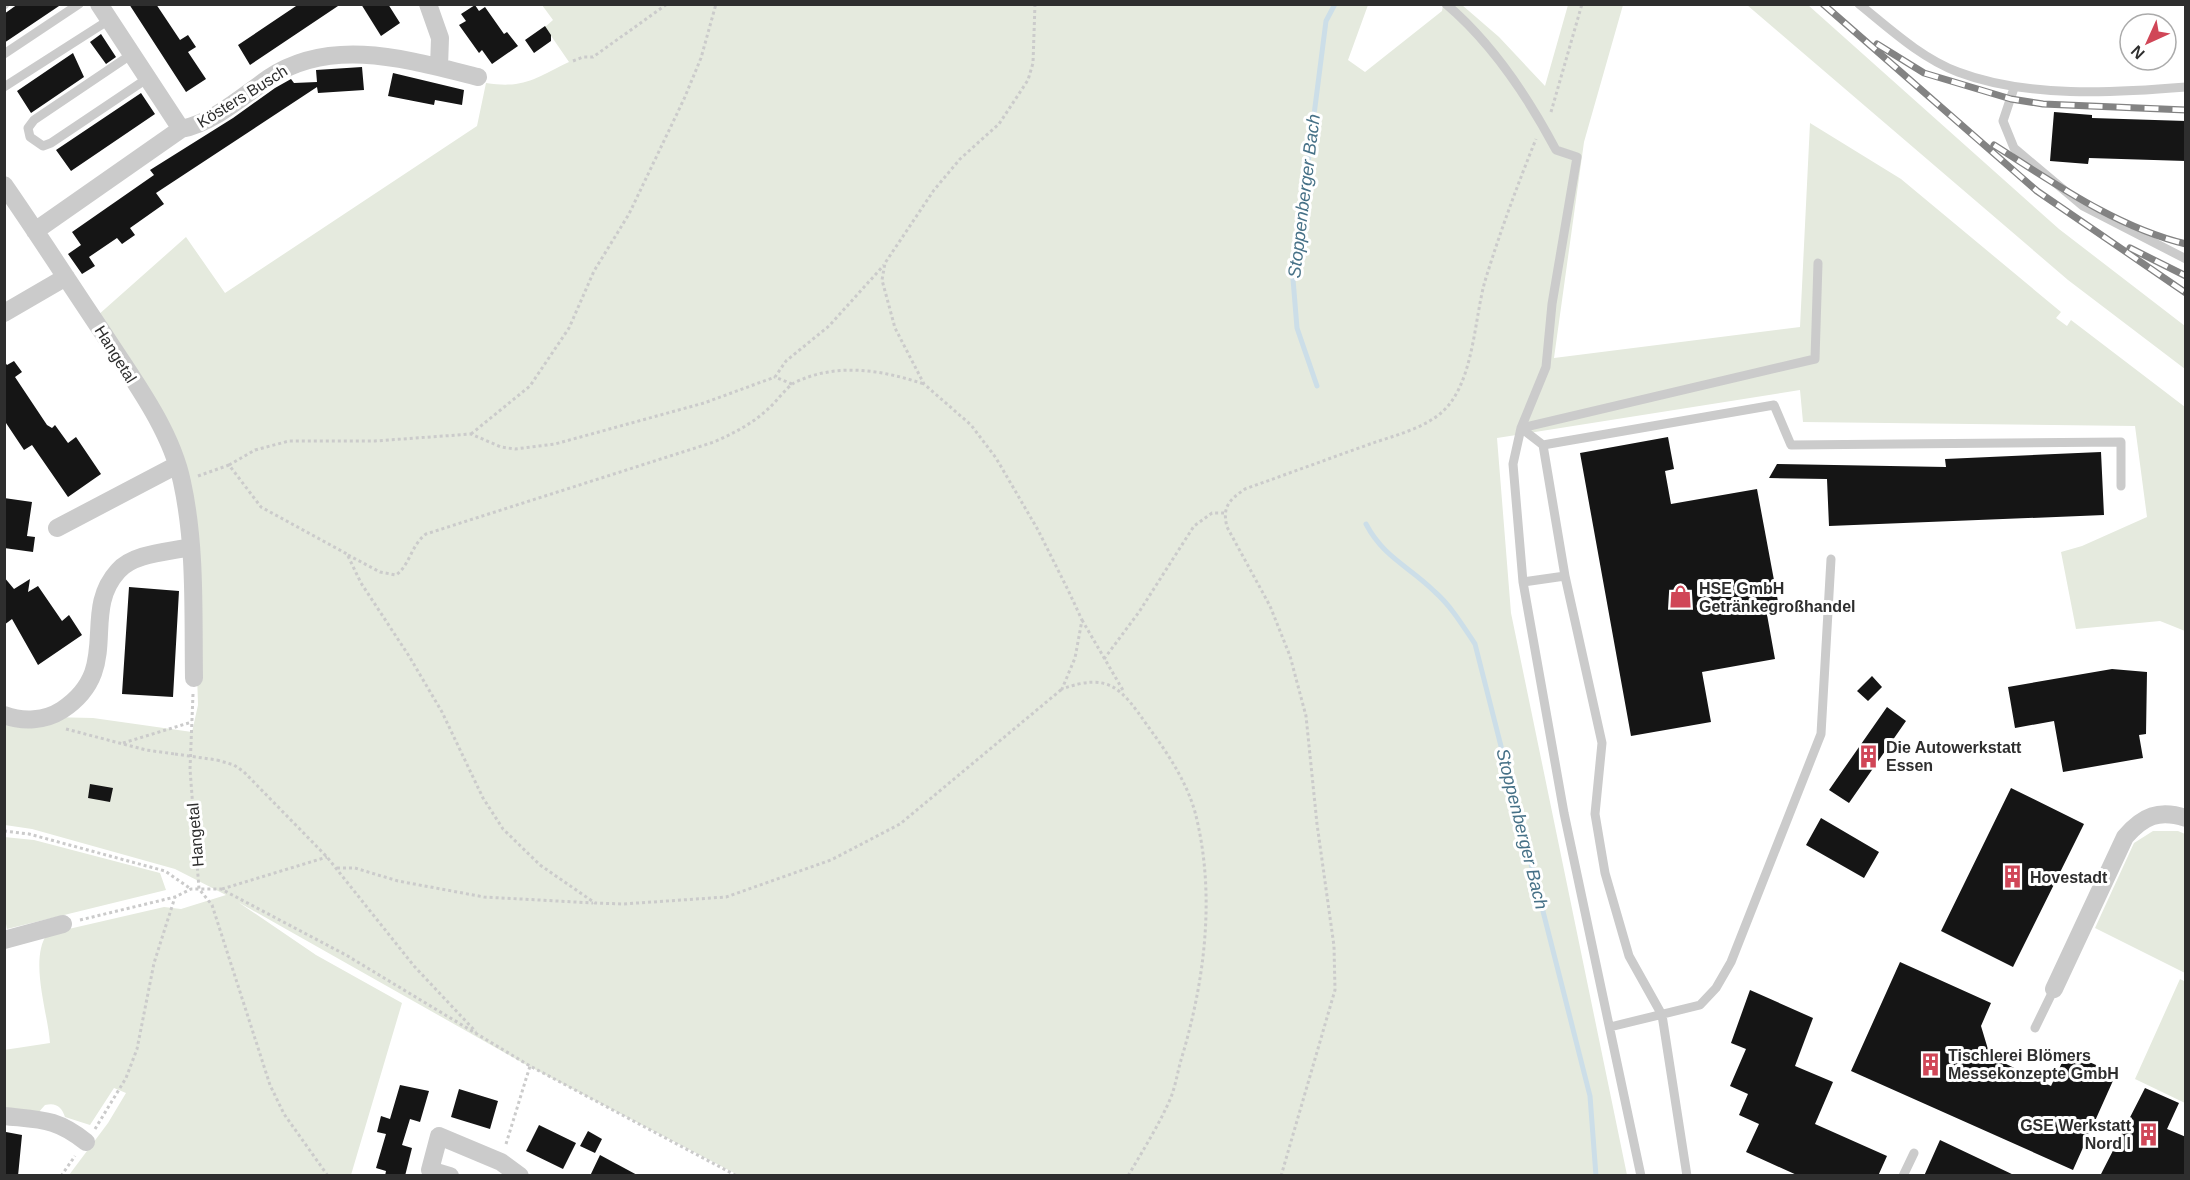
<svg xmlns="http://www.w3.org/2000/svg" width="2190" height="1180" font-family="Helvetica,sans-serif">
<style>
.green{fill:#e5eade}
.lines{fill:none;stroke-linecap:round;stroke-linejoin:round}
.stream{stroke:#ccdee8;stroke-width:5}
.building{fill:#151515}
.path{stroke:#cbcbcb;stroke-width:3;stroke-dasharray:3 3;stroke-linecap:butt}
.service{stroke:#cbcbcb;stroke-width:9}
.minor{stroke:#cbcbcb;stroke-width:18}
.rail-casing{stroke:#838383;stroke-width:7}
.rail{stroke:#fff;stroke-width:4.5;stroke-dasharray:14;stroke-linecap:butt}
.path-bridge{stroke:#cbcbcb;stroke-width:3;stroke-dasharray:3 3;stroke-linecap:butt}
.labels{text-anchor:middle;stroke-width:6;stroke-linejoin:round;paint-order:stroke}
.street-label{font-size:16px;fill:#2e2e2e;stroke:#fff}
.poi-label{font-size:16px;font-weight:bold;fill:#2e2e2e;stroke:#fff;text-anchor:start}
.water-label{font-size:18px;font-style:italic;fill:#467187;stroke:#fff}
</style>
<rect width="100%" height="100%" fill="#fff"/>
<path class="green" d="M542,5h826l-20,55 17,12 77,-61 1,-6h19l37,32 46,49 23,-81h55l-39,137 -30,216 246,-31 10,-204 91,56 160,133 -5,6 11,8 4,-6 114,87v224l-25,-10 -84,8 -15,-77 21,-6 65,-29 -12,-91 -332,-4 -3,-32 -303,48 14,175 116,562h-889l-215,-112 -285,-161 78,53 86,48 -51,172h-282l39,-52 18,-30 -12,-5 -24,37 -25,-8c-3,-10 -9,-15 -20,-12l-7,8 -33,-3 -1,-60 46,-7c-2,-30 -21,-83 -3,-109l117,-27 17,2 45,-14 -51,-26 -143,-40 -27,-4v-109l88,2 99,14 6,-27 -5,-157 -6,-66 -90,-166 89,-79 39,56 252,-167 9,-43c39,6 49,-5 83,-21l-24,-35 8,-7z
M1747,5h61l251,224 126,97v43l-117,-89z
M2153,831h25l7,3v139l-90,-45 39,-85z
M4,837l30,3 126,33 6,17 -159,39 -3,-16z
M2180,979l6,3 -1,121 -50,-24z"/>
<g class="lines">
<path class="stream" d="M1317,386l-20,-58 -4,-49 33,-258 9,-17
M1366,524c18,34 43,42 69,68 16,14 28,34 40,52l115,452 6,80"/>
</g>
<path class="building" d="M18,4h44l-58,39v-29z
M129,4h27l24,36 8,-5 8,12 -8,5 18,27 -20,13z
M299,4h42l-91,61 -12,-20z
M361,4h27l12,19 -19,13z
M475,5l4,6 6,-4 19,27 3,-2 11,14 -26,18 -10,-14 -3,3 -20,-28 7,-4 -5,-7z
M545,26l6,9v6l-17,12 -9,-13z
M101,34l15,23 -10,7 -16,-22z
M73,53l11,24 -53,36 -14,-22z
M362,67l2,23 -46,3 -1,-6 -161,106 8,11 -34,24 5,7 -13,9 -5,-6 -28,19 6,9 -13,8 -14,-20 13,-9 -9,-13 82,-57 -4,-5 83,-52 42,-30 16,-9 3,4 23,-1 -1,-12z
M393,73l71,17 -2,15 -27,-5 -1,5 -46,-9z
M141,93l14,21 -84,57 -15,-21z
M2054,112l38,3v3l94,3v40l-97,-3 -1,6 -38,-3z
M4,361l3,4 7,-4 8,11 -7,5 32,48 5,3 3,-3 13,18 8,-6 25,37 -33,23 -36,-52 -8,5 -20,-30z
M1668,437l6,32 -9,2 6,33 86,-15 22,118 -13,2 9,50 -73,13 9,50 -80,14 -51,-283z
M2101,452l3,63 -275,11 -2,-47 -58,-1 8,-14 169,3 -1,-8z
M4,498l28,4 -5,34 8,1 -2,15 -29,-4z
M4,577l10,12 16,-10 -2,13 10,-6 24,35 7,-6 13,20 -44,30 -26,-46 -8,6z
M129,587l50,4 -6,106 -51,-3z
M2112,669l35,3 -1,62 -7,1 4,23 -80,14 -9,-51 -39,7 -7,-41z
M1872,676l10,11 -14,14 -11,-10z
M1887,707l19,14 -57,82 -20,-13z
M90,784l23,4 -3,14 -22,-4z
M2011,788l73,36 -71,143 -72,-36z
M1821,818l58,34 -15,26 -58,-33z
M1900,962l91,41 -10,23 9,30 61,30 16,-34 49,22 -43,96 -222,-99z
M1750,990l63,28 -18,48 38,16 -18,42 72,32 -9,20h-79l-53,-24 13,-28 -20,-9 9,-21 -18,-8 16,-37 -15,-6z
M400,1085l29,6 -9,31 -10,-3 -8,26 10,3 -7,28h-20l1,-5 -10,-3 10,-34 -9,-2 4,-16 9,3z
M2145,1088l34,15 -12,26 19,8v39h-86z
M459,1089l39,12 -8,28 -39,-12z
M539,1125l37,18 -13,26 -37,-18z
M588,1131l14,8 -7,14 -15,-7z
M6,1132l16,3 -4,41h-14z
M1940,1140l76,36h-92z
M600,1155l39,21h-49z"/>
<g class="lines">
<path class="path" d="M1035,4l-2,59 -5,17 -29,44 -39,35 -26,31 -49,73 -3,17 13,48 29,56 47,41 25,33 42,72 31,62 13,28 -7,38 -13,31c47,-17 59,-1 85,36 19,26 39,55 48,87 21,81 10,169 -14,248 -4,14 -6,30 -13,44 -11,24 -26,48 -40,72
M573,61l10,-4h10l74,-53
M1551,112l31,-108
M792,384l-17,-7 11,-16 43,-35 55,-61
M471,434l59,-48 39,-58 25,-57 35,-57 55,-115 17,-41 15,-54
M229,465l26,-15 34,-9h86l96,-7 30,13 14,2 40,-5 149,-41 71,-26
M198,476l31,-11 32,42 86,47 14,29 48,73 33,56 41,86 20,31 37,36 55,38 28,1 103,-7 105,-37 69,-36 162,-135
M348,555l32,17 16,3c14,-10 15,-30 30,-41l288,-92c20,-9 38,-18 54,-33 8,-7 18,-21 26,-26 42,-21 88,-13 130,1
M1082,620l42,72
M1104,659l35,-47 55,-86 18,-13h12
M193,694l-3,75 9,120 13,16 58,180 14,29 44,62
M66,729l80,21 29,4
M123,743l69,-21
M217,760l17,5 10,7 83,85 87,109 62,66
M4,831l25,3 136,37 26,18
M337,868h18l43,13 86,16 109,6
M222,889l105,-32
M80,920l95,-23 16,-8h30l125,66 184,111 207,110
M95,1129l31,-51 11,-29 17,-86 21,-66
M506,1144l24,-78
M61,1176l14,-20
M1281,1176l54,-186 -1,-44 -17,-122 -11,-108 -16,-60 -20,-50 -43,-79c-5,-20 2,-27 18,-38 42,-15 83,-30 125,-45 23,-8 52,-15 71,-31 33,-28 33,-94 44,-132 15,-49 32,-95 51,-142"/>
<path class="service" d="M1446,4c46,39 82,93 110,146l21,7 -25,147 -6,63 -25,61 -8,36 10,118 41,231 77,363
M1859,4c31,25 62,54 99,68 68,26 156,21 228,15
M4,5l1,-1
M4,54l75,-50
M132,54l-98,66 -6,8 2,9 13,9 8,-3 97,-65
M4,87l105,-67
M2014,88l-11,33 11,27 69,58 103,53
M1521,428l22,17 22,131 37,167 -7,71 10,59 24,83 33,59 25,161
M1521,428l294,-69 3,-96
M1543,445l231,-40 17,40 330,-3v44
M1523,582l42,-6
M1610,1027l90,-22 16,-17 15,-26 90,-228 10,-175
M2035,1028l19,-39
M1903,1176l11,-23"/>
<path class="minor" d="M99,4l82,125
M428,4l12,34 -1,29
M4,185c34,49 66,99 99,148 29,45 68,96 79,149 14,64 11,131 12,196
M35,231l146,-102c32,-6 62,-33 88,-51 63,-42 140,-18 209,-1
M4,313l62,-36
M57,528l120,-63
M4,715c19,7 41,6 58,-5 62,-41 17,-96 56,-139 15,-18 51,-19 73,-24
M4,940l59,-16
M2054,989l71,-152c18,-21 34,-28 61,-19
M4,1116c37,4 52,2 82,26
M450,1176l-20,-6 9,-34 62,26 19,14"/>
<defs>
<path id="rail" d="M1823,4l214,187 149,102
M1877,44l47,29 87,26 32,5 143,6
M1994,145c60,38 122,82 192,99
M2130,248l56,28"/>
</defs>
<use href="#rail" class="rail-casing"/>
<use href="#rail" class="rail"/>
<path class="path-bridge" d="M175,754l42,6"/>
</g>
<defs>
<symbol id="shop-bare" viewBox="-9 -9 18 18"><path d="M-5-2.5h2.3a2.7 3.5 0 0 1 5.4 0H5L5.5 6h-11ZM-1.5-2.5h3a1.5 2.3 0 0 0-3 0Z" fill="#d04657" stroke="#fff" stroke-width="2.5" paint-order="stroke"/></symbol>
<symbol id="building-bare" viewBox="-9 -9 18 18"><path d="M-4-6H4V6H1V3H-1V6H-4ZM-2.5-4.3h1.7v1.8h-1.7ZM.8-4.3h1.7v1.8H.8ZM-2.5-1h1.7V.8h-1.7ZM.8-1h1.7V.8H.8Z" fill="#d04657" stroke="#fff" stroke-width="2.5" paint-order="stroke"/></symbol>
</defs>
<g fill-rule="evenodd">
<use href="#shop-bare" x="1664" y="580" width="33" height="33"/>
<use href="#building-bare" x="1852" y="740" width="33" height="33"/>
<use href="#building-bare" x="1996" y="860" width="33" height="33"/>
<use href="#building-bare" x="1914" y="1048" width="33" height="33"/>
<use href="#building-bare" x="2132" y="1118" width="33" height="33"/>
</g>
<g class="labels">
<g class="street-label">
<text transform="translate(242 96) rotate(-32)" y="6">Kösters Busch</text>
<text transform="translate(116 354) rotate(58)" y="6">Hangetal</text>
<text transform="translate(195 835) rotate(-95)" y="6">Hangetal</text>
</g>
<g class="poi-label">
<text x="1699" y="594">HSE GmbH<tspan x="1699" dy="18">Getränkegroßhandel</tspan></text>
<text x="1886" y="753">Die Autowerkstatt<tspan x="1886" dy="18">Essen</tspan></text>
<text x="2030" y="883">Hovestadt</text>
<text x="1948" y="1061">Tischlerei Blömers<tspan x="1948" dy="18">Messekonzepte GmbH</tspan></text>
<text x="2131" y="1131" text-anchor="end">GSE Werkstatt<tspan x="2131" dy="18">Nord I</tspan></text>
</g>
<g class="water-label">
<text transform="translate(1304 196) rotate(-83)" y="6">Stoppenberger Bach</text>
<text transform="translate(1522 829) rotate(76)" y="6">Stoppenberger Bach</text>
</g>
</g>
<rect width="2190" height="1180" fill="none" stroke="#2e2e2e" stroke-width="12"/>
<g transform="translate(2148 42) rotate(225)"><circle r="28" fill="#ffffff" stroke="#ababab" stroke-width="1.5"/>
<path d="M0-4.5L10 22L0 15L-10 22Z" fill="#d04657"/>
<text y="-9" font-size="16" font-weight="bold" text-anchor="middle" fill="#2e2e2e">N</text>
</g>
</svg>
